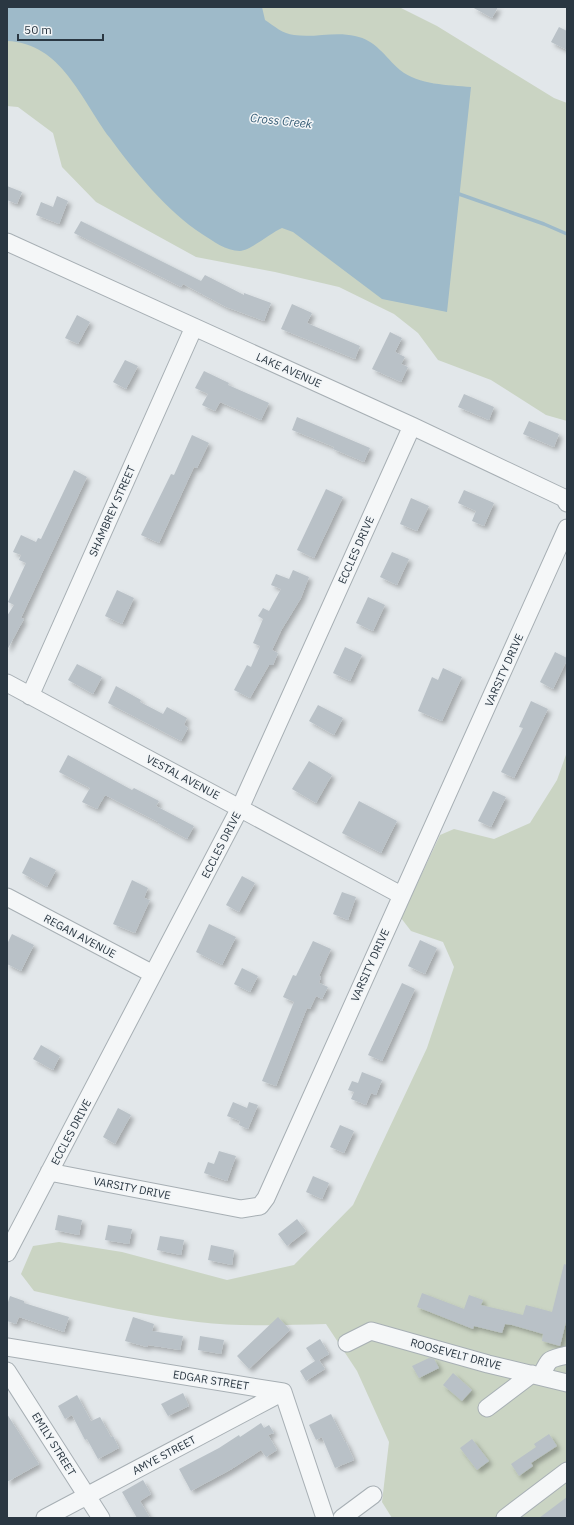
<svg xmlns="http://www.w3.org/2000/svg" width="574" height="1525" font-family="'IBM Plex Sans',sans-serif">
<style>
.green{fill:#cad4c3}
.water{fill:#9ebac9}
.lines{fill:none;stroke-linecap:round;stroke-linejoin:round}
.stream{stroke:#9ebac9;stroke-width:3.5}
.building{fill:#b9c1c7;filter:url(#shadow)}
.minor-casing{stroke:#a7afb4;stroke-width:19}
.minor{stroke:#f5f7f8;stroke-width:17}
.labels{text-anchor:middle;stroke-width:3;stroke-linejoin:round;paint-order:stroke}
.street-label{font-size:11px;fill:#2a3742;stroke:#f2f5f7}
.water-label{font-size:12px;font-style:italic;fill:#355c75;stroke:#f2f5f7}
</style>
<defs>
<filter id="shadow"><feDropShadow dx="3.5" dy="3.5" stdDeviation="2" flood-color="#0004"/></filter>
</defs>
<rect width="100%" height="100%" fill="#e2e7ea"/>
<path class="green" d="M7,7h392l38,19 117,72 13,5v318l-21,-6 -55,-35 -53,-20 -20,-27 -24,-19 -55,-27 -64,-15 -79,-15 -100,-55 -34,-35 -9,-34 -35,-26 -11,-1z
M567,752v766h-175l-10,-16 7,-60 -32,-71 -31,-47c-42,1 -85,3 -128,-2 -55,-7 -110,-19 -164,-31l-13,-17 12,-28 26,-4 63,10 105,28 67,-15 59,-60 74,-157 27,-81 -11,-25 -32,-11 -10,-13 39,-83 14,-6 40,10 36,-16 27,-43z"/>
<path class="water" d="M7,7h255l3,13c9,6 18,14 29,15 21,3 41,-4 61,1 21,4 30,21 45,34 19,15 48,15 71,17l-24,225 -65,-13 -89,-67 -11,-4c-12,5 -32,23 -42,23 -14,0 -27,-10 -38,-17 -35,-23 -68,-63 -92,-96 -29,-38 -48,-95 -103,-97z"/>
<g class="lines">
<path class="stream" d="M456,196l3,-2 85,30 23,10"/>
</g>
<path class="building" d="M472,7h26l-6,11z
M559,27l8,4v19l-16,-8z
M7,186l15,6 -5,12 -10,-4z
M57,196l11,5 -9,23 -23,-9 5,-13 12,5z
M81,221l120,60 4,-6 39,20v-2l27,10 -7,18 -38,-14 -43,-23 -2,3 -107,-54z
M292,304l20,9 -5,10 53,23 -5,13 -74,-30z
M77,315l13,7 -12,22 -13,-6z
M390,332l12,6 -7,14 10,5 -4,7 7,3 -7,15 -29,-13z
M125,360l13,6 -12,23 -13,-7z
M204,371l25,12 -1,2 41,18 -8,17 -41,-18 -5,9 -13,-6 6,-11 -13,-6z
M464,394l30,13 -5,13 -31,-13z
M297,417l73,31 -6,14 -31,-13 1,-2 -42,-17z
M529,421l30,13 -5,13 -31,-13z
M192,435l17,8 -12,25 -3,-1 -35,76 -18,-8 30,-61 3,1z
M74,470l13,7 -66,141 3,1 -17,31v-34l7,-11 -6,-3 18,-39 -7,-3 2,-5 -8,-3 8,-17 15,7 2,-4 3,1z
M326,489l17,8 -29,61 -17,-8z
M464,490l30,13 -10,23 -12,-5 4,-10 -18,-8z
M411,498l18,8 -12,25 -17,-7z
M392,552l17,7 -12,26 -17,-8z
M293,570l16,7 -8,21 -19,31 -10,21 6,3 -5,12h-4l-19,33 -16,-8 13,-25 4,2 9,-21 -7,-3 10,-24 -5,-3 5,-8 6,3 12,-22 -10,-4 5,-11 13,5z
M117,590l17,8 -12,26 -17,-8z
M368,597l17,8 -12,26 -17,-8z
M345,647l17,8 -12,26 -17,-8z
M555,652l12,6v2l-14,29 -13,-7z
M77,664l25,13 -9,17 -25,-14z
M443,668l19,9 -20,44 -24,-10 14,-34 6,3z
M116,686l25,14 -1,2 23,12 4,-7 20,11 -3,7 4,3 -7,13 -73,-38z
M531,701l17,8 -34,69 -13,-6 22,-44 -4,-1z
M318,705l25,13 -9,17 -25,-14z
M68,755l64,35 2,-2 25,13 -3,5 38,20 -7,13 -29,-16v-1l-53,-27 -8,14 -15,-7 8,-14 -31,-16z
M309,761l23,14 -16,28 -24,-14z
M493,791l13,6 -15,30 -13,-6z
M359,801l38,20 -16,32 -39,-20z
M30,857l26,13 -9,17 -25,-14z
M242,876l13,7 -16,29 -13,-7z
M132,880l16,8 -4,10 6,2 -15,33 -22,-9z
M342,892l14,5 -8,23 -15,-6z
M209,924l27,13 -14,28 -26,-13z
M12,934l22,11 -13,26 -14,-7v-20z
M420,940l17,8 -12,26 -17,-8z
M313,941l18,8 -12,27 2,1 -2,6 9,4 -6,12 -6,-3 -6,13 -3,-1 -31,78 -14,-5 32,-79 -11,-5 10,-22 3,1z
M242,968l16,8 -8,16 -16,-8z
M402,983l13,6 -33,72 -14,-6z
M41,1045l19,11 -7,14 -20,-11z
M362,1072l20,8 -6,15 -5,-2 -5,12 -15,-6 3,-7 -6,-2 4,-9 6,2z
M233,1102l14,6 2,-6 9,3 -10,24 -9,-4 1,-4 -13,-5z
M118,1108l13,7 -16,29 -12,-7z
M340,1125l14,6 -10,22 -14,-6z
M219,1151l17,5 -9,25 -23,-8 4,-11 6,2z
M313,1176l16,7 -7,16 -16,-7z
M58,1215l24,5 -3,15 -24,-5z
M297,1219l9,12 -19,15 -9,-12z
M108,1225l24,4 -3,15 -24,-4z
M160,1236l24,4 -3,15 -24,-5z
M211,1245l23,5 -2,15 -24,-5z
M564,1264l3,1v53l-7,28 -18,-5 1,-7 -31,-9 -7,-1 -3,9 -28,-7 -1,3 -56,-22 5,-14 42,16 5,-14 14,5 -2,5 42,10 3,-10 26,7z
M10,1296l14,5v2l45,14 -5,15 -45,-15 -3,7 -9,-3v-16z
M133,1317l21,7 -2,7 31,5 -3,14 -32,-5 -1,2 -22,-6z
M278,1317l12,13 -41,39 -12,-13z
M200,1336l24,4 -3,14 -23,-4z
M320,1339l9,15 -10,6 6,9 -19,12 -6,-10 15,-10 -9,-13z
M429,1358l5,1 5,9 -20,10 -7,-12z
M453,1373l19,17 -10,11 -19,-16z
M183,1393l6,13 -21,10 -7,-12z
M77,1395l14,26 9,-4 11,20 2,-1 6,12 -21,11 -11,-20 -2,1 -13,-25 -7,4 -7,-13z
M7,1414l32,50 -32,18z
M331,1414l14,28h1l8,18 -19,8 -13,-31 -6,3 -7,-15z
M261,1423l3,5 5,-3 5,8 -6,2 9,15 -11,7 -5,-7 -31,20 -39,21 -12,-22 40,-21 20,-13 1,2z
M549,1434l8,12 -26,17 2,3 -14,10 -8,-12 25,-17 -2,-3z
M472,1439l17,22 -12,9 -17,-22z
M143,1480l8,14 -11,7 10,17h-13l-15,-26z
M567,1497v21h-28z"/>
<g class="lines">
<defs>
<path id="minor" d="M7,242l405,184 152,72 3,5
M7,683l394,212
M30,696l164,-369
M7,897l146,77
M49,1172l192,37 19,-3 6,-8 301,-670
M7,1253l233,-445 172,-382
M347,1343l24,-12 117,33 79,19
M7,1347l276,45 42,126
M7,1371l94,147
M541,1376c9,-19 7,-16 26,-21
M487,1408l45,-34
M45,1518l238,-126
M342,1518l31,-23
M505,1518l62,-47"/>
</defs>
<use href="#minor" class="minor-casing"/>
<use href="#minor" class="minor"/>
</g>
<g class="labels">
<g class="street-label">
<text transform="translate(289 370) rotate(24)" y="4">LAKE AVENUE</text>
<text transform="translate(112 511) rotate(-66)" y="4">SHAMBREY STREET</text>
<text transform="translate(356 550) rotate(-66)" y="4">ECCLES DRIVE</text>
<text transform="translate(504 670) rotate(-66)" y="4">VARSITY DRIVE</text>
<text transform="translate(183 777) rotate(28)" y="4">VESTAL AVENUE</text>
<text transform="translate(221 845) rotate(-63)" y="4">ECCLES DRIVE</text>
<text transform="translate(80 936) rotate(28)" y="4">REGAN AVENUE</text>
<text transform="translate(370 965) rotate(-66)" y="4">VARSITY DRIVE</text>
<text transform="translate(71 1132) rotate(-62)" y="4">ECCLES DRIVE</text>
<text transform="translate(132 1188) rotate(11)" y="4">VARSITY DRIVE</text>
<text transform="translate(456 1354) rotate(15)" y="4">ROOSEVELT DRIVE</text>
<text transform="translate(211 1380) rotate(9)" y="4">EDGAR STREET</text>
<text transform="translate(54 1444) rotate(58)" y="4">EMILY STREET</text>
<text transform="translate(164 1455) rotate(-28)" y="4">AMYE STREET</text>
</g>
<g class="water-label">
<text transform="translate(281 121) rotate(6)" y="4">Cross Creek</text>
</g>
</g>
<rect width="574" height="1525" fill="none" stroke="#2a3742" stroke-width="16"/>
<path d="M18 34v6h85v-6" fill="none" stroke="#2a3742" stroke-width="2"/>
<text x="24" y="34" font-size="12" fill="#2a3742" stroke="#f2f5f7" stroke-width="3" paint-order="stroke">50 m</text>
</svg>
